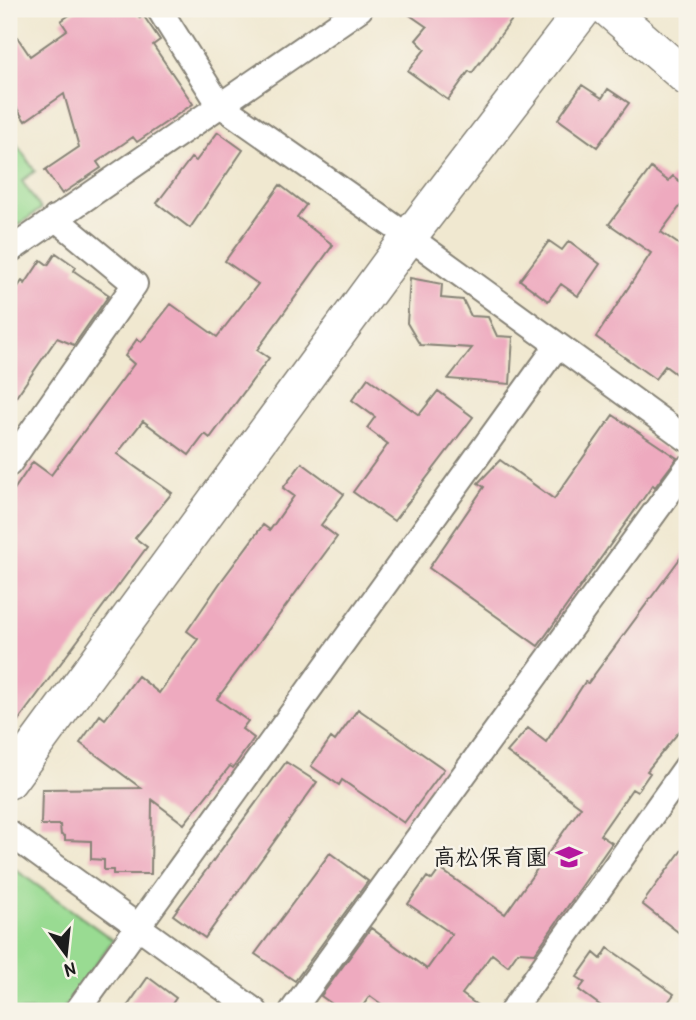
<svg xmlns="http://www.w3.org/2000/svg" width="696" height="1020" font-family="'Patrick Hand','Klee One',sans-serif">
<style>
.green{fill:#99db92;stroke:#5a7c57;stroke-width:2}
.building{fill:#eeaabf}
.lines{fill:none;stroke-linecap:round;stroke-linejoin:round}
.street-casing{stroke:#868276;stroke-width:28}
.secondary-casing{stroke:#868276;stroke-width:38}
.street{stroke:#fff;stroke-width:24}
.secondary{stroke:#fff;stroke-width:35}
.labels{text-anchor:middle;stroke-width:5;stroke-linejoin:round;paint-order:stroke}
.poi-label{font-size:23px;font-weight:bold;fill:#1c1c1c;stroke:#f7f3e8;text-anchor:end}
</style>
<rect width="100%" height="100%" fill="#f7f3e8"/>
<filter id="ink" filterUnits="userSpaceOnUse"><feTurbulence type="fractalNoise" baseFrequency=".0143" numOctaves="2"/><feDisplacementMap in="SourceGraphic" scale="14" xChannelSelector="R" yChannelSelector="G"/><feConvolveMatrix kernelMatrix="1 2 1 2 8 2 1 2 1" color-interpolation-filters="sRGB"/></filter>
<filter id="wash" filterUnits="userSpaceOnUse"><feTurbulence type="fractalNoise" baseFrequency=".00686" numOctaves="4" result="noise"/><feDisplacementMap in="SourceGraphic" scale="28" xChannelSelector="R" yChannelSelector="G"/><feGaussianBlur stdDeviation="1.57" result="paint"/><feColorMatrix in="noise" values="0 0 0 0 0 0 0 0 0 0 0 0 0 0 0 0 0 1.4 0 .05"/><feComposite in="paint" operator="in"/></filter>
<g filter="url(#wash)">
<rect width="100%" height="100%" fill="#f0e8d0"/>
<path class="green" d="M9,133l26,38 -13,10 19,28 -32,23z
M9,865l104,75 -51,71h-53z"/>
<g id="blocks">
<path class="building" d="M78,9h56l6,9 3,-3 17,25 -7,5 40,59 -56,38 -4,-5 -36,25 4,6 -39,26 -17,-24 34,-23 -15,-53 -39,27 -16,-25v-71l21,31 37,-26 -6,-9z
M401,9h119l-48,64 -3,-2 -21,29 -40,-29 17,-22 -9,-9 11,-13z
M582,85l20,13 6,-9 21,14 -32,44 -39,-28z
M218,132l25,18 -53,78 -33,-25 34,-45 5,3z
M651,168l17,13 5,-5 14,11v10l-26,35 26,18v132l-22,-16 -10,13 -59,-42 55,-84 -42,-29z
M280,185l26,20 -9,12 36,28 -76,105 12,8 -59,80 -5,-4 -16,21 -46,-34 -26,33 55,39 -37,45 12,9 -138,186v-236l24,-35 18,13 83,-111 -9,-8 12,-17 4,3 30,-38 46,33 41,-53 -33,-23z
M549,241l13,9 7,-9 31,23 -22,32 -17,-12 -13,17 -28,-21z
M56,253l20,14 -2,4 35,24 -35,50 -17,-7 -48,69v-107l13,-19 3,3 16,-24 7,5z
M410,278l32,6 -1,14 22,2 8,16 17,1 9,19 16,1 -3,47 -62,-5 24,-31 -52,-3 -13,-22z
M368,378l51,37 19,-24 35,26 -79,104 -41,-29 35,-48 -21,-16 8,-11 -23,-17z
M613,415l64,43 -22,29 -2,-2 -115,161 -109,-78 55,-81 -6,-4 22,-23 54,39z
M302,463l42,31 -23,31 16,12 -120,162 31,22 -6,8 12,9 -21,30 -3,-2 -46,58 -32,-24 -1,74h-38v-4h-9v-10l-13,-1v-18l-26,-1v-4l-4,-1 -1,-10h-19l1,-36 99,-1 -61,-45 20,-28 5,4 33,-43 21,17 39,-54 -11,-8 35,-51 41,-55 7,5 24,-34 -11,-8z
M687,549v173l-40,49 3,2 -13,19 -5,-3 -32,46 12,8 -77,110 -17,-1 -10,14 -16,-12 -30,40 23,17h-94l-21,-15 -11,15h-17l-21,-15 50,-68 56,41 25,-35 -44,-30 19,-27 5,3 8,-11 65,45 76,-107 -74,-55 21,-24 18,14 39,-60 3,1z
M358,709l86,60 -40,54 -62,-43 -3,5 -28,-19 20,-28 4,3z
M286,762l31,20 -112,156 -32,-23z
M687,843v96l-45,-35z
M330,853l38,28 -73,100 -40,-27z
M608,948l66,46 -12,17h-54l-29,-21 6,-8 -8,-5 17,-24 7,6z
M148,977l28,21 -9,13h-43z"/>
</g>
</g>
<g filter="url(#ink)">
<use href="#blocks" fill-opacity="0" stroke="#868276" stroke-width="2"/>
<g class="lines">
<defs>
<path id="street" d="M159,9l60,95 190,133 278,202
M9,251l351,-242
M9,464l126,-180 -80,-66
M9,833l246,178
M77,1011l480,-665
M292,1011l395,-543
M512,1011l175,-245"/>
<path id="secondary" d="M608,9l79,69
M9,781l400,-544 175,-228"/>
</defs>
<use href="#street" class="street-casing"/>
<use href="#secondary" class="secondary-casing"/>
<use href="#street" class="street"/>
<use href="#secondary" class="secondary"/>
</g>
</g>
<defs>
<symbol id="school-bare" viewBox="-9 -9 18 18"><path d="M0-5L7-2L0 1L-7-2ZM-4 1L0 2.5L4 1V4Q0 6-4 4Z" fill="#b5179e" stroke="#f7f3e8" stroke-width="2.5" paint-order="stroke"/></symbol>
</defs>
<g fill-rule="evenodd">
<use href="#school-bare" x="550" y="838" width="38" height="38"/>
</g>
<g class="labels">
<g class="poi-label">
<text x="548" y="865">高松保育園</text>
</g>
</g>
<rect width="696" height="1020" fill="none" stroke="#f7f3e8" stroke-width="35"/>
<g transform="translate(66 954) rotate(165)" stroke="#f7f3e8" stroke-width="5" paint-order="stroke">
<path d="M0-5L12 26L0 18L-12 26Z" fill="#1c1c1c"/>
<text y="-10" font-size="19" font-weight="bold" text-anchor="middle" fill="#1c1c1c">N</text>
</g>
</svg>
